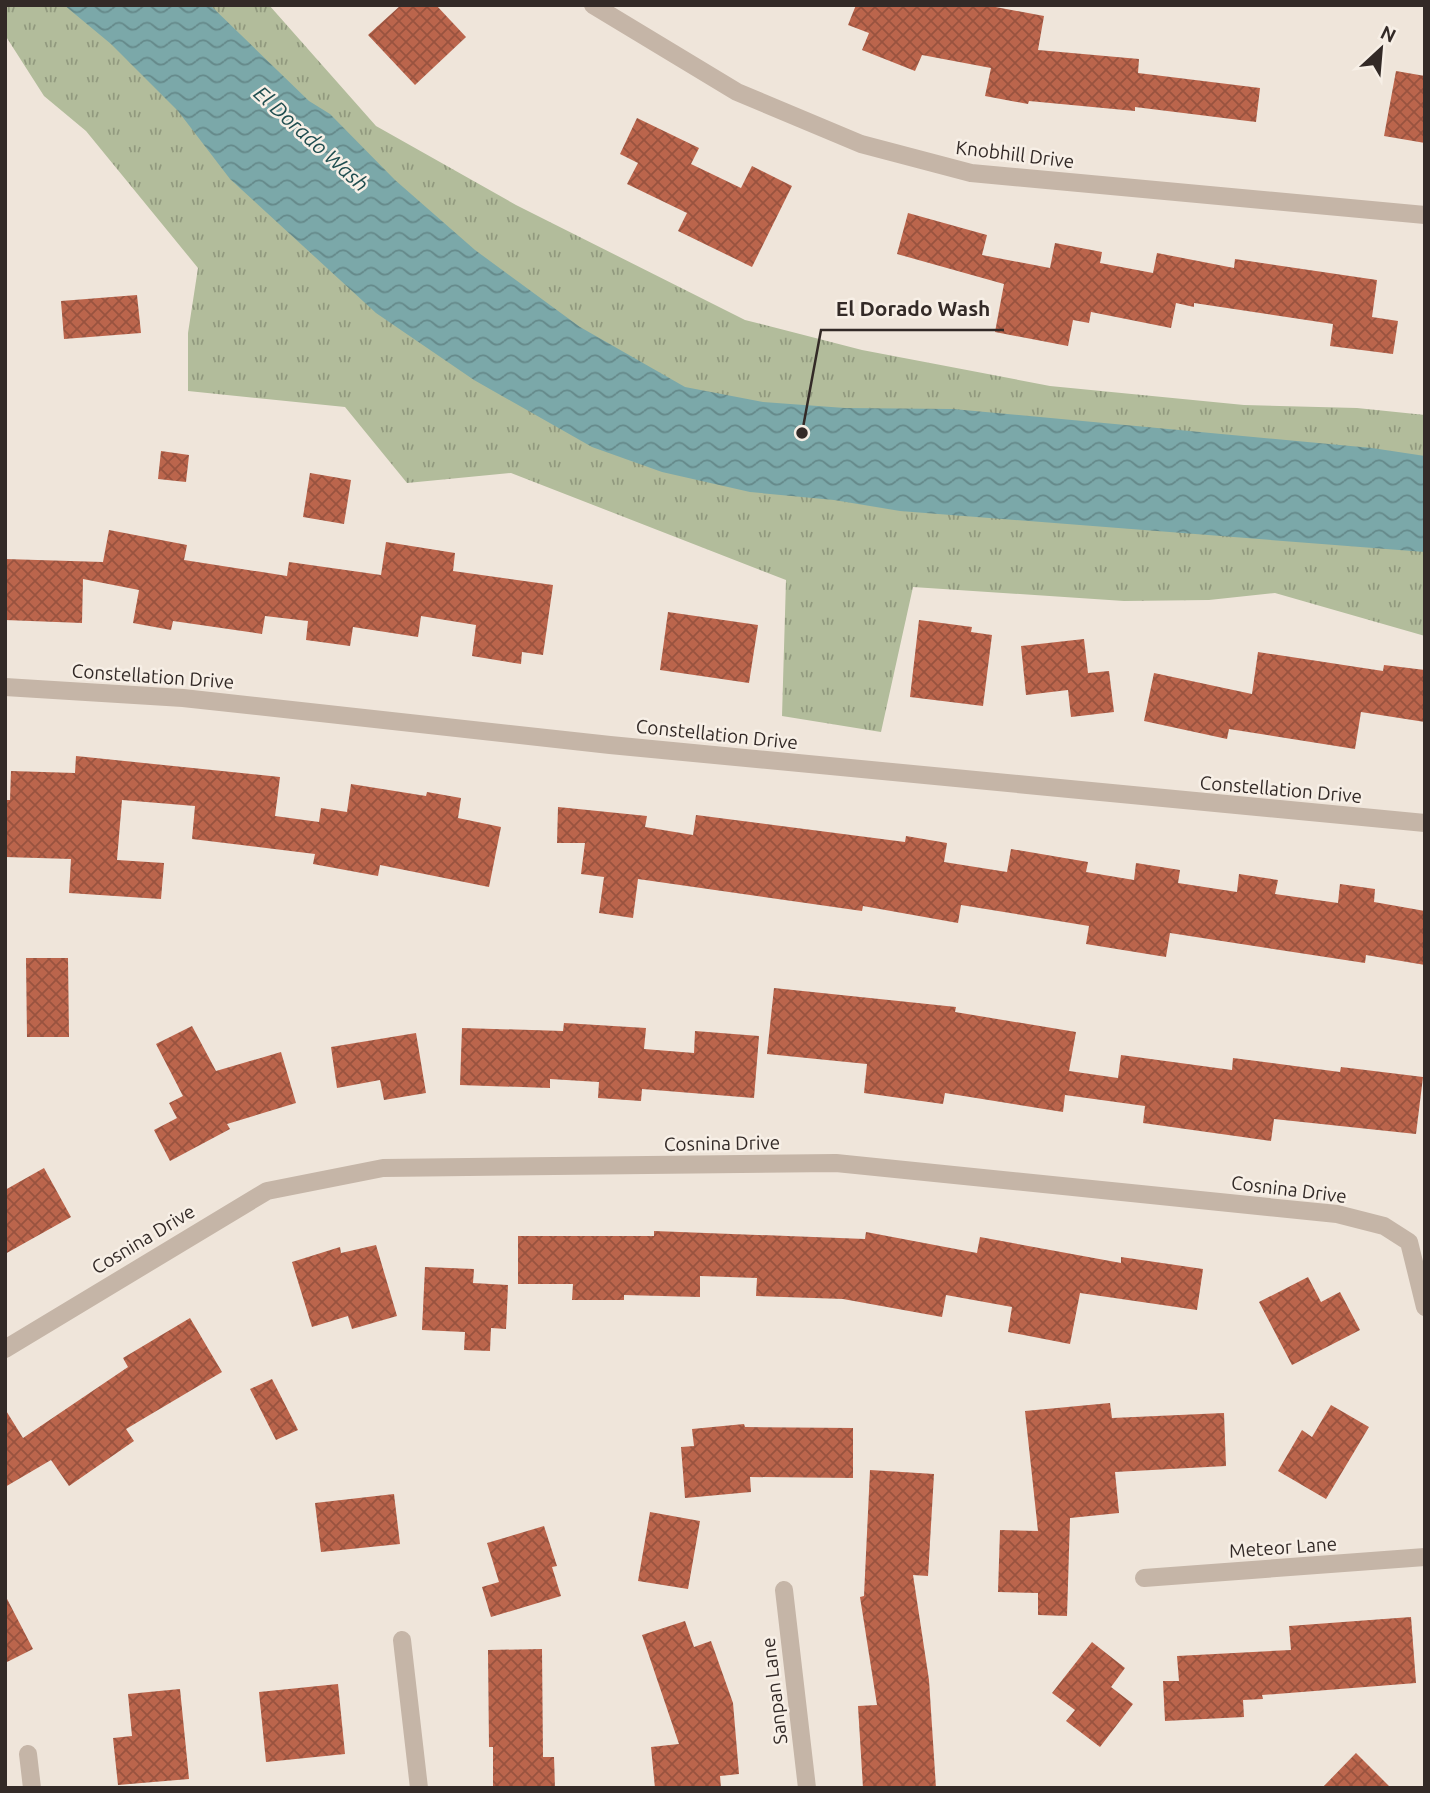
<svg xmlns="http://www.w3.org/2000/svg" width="1430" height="1793" font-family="Ubuntu,sans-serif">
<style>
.grass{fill:url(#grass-tufts)}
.water{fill:url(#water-waves)}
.building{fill:url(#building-cross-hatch)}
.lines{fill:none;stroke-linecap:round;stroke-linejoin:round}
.street{stroke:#c5b5a7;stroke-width:18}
.labels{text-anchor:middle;stroke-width:5;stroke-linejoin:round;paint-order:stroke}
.street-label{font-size:19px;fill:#332a27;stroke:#f7efe6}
.water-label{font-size:21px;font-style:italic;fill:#204e50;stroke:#f7efe6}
.leader{fill:none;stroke:#332a27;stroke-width:2.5}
.callout-dot{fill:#332a27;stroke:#f7efe6;stroke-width:2.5}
.callout-label{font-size:21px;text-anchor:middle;font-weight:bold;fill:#332a27;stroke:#f7efe6;stroke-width:5;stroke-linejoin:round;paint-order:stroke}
</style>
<defs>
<pattern id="grass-tufts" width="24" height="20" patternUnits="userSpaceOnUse" patternTransform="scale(1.75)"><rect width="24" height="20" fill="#b2bc9b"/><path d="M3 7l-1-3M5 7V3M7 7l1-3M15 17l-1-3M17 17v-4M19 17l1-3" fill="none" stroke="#91997e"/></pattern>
<pattern id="water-waves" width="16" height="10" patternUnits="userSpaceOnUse" patternTransform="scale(1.75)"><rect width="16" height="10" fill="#7ba8a9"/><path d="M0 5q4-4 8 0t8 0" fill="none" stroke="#65898a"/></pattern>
<pattern id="building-cross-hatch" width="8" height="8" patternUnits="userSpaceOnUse" patternTransform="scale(1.75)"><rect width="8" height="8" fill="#bb654c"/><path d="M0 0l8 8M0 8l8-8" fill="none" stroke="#99533f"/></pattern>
</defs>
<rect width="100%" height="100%" fill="#efe5da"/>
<path class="grass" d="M5,5h264l107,121 140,79 229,115 117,30 188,36 194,19 113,3 68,7v221l-150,-43 -66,7 -85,1 -211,-14 -32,145 -99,-16 4,-136 -275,-107 -104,10 -62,-76 -157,-16v-58l10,-65 -112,-137 -42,-35 -39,-61z"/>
<path class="water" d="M64,5h146l99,96 21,13 65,66 80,70 105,77 105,60 78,15 82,6 108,1 419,39 53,8v96l-525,-41 -66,-11 -84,-8 -88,-20 -70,-25 -118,-67 -98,-67 -146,-134 -52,-68 -67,-67z"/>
<path class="building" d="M401,5h35l30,32 -51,48 -47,-50z
M856,5h129l59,11 -6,34 101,9 -1,14 122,15 -4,34 -121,-15v4l-106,-10 -1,3 -43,-8 6,-28 -69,-13 -7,16 -53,-21 7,-17 -21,-8z
M1396,71l29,5v67l-41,-7z
M637,118l62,30 -8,16 50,24 11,-22 40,20 -40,81 -74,-36 9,-18 -60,-29 11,-21 -18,-9z
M908,213l79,22 -5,20 68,13 5,-25 47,9 -2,11 53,10 4,-20 77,15 1,-9 142,21 -5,37 26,4 -5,33 -63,-8 3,-22 -139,-21v4l-18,-4 -5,25 -80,-16 -2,11 -16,-3 -5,26 -73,-14 9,-48 -107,-30z
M137,295l4,38 -77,6 -3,-38z
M161,451l28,4 -3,27 -28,-3z
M310,473l41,7 -7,44 -41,-7z
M109,530l78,15 -3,15 103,16 2,-14 92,13 5,-33 69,11 -2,18 100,14 -10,70 -21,-3 -1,12 -49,-8 4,-31 -55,-9 -3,21 -65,-10 -3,19 -44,-6 2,-19 -43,-5 -3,18 -89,-13 -2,9 -38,-7 6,-33 -56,-11 -1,44 -77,-3v-61l98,3z
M668,612l90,13 -9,58 -89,-13z
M919,620l53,7 -1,5 21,3 -9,71 -73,-9z
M1084,639l4,34 21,-2 5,41 -43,5 -3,-27 -42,5 -5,-49z
M1258,652l125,19 1,-6 41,5v52l-64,-10 -6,37 -126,-20 -2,10 -83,-18 10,-48 98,21z
M76,756l204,21 -5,39 44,6 2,-14 26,4 4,-28 75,12 1,-4 34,6 -3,20 43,9 -12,60 -109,-22 -2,11 -65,-12 2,-10 -123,-15 3,-33 -73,-6 -5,60 47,3 -3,36 -92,-6 2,-34 -66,-2v-57h5l1,-29 64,2z
M558,807l89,9 -2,11 48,8 3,-20 209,27 1,-6 41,7 -3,19 63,10 4,-23 77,13 -2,10 48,8 2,-17 44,7 -2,13 59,9 2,-18 39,6 -3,14 63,9 2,-19 35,5 -1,13 51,9v54l-59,-10 -1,8 -195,-30 -4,24 -80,-13 3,-18 -128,-21 -3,18 -95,-17 -1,5 -224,-32 -5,39 -34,-5 5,-36 -23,-3 4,-31h-28z
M26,958h42l1,79h-42z
M774,988l182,19 -1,5 121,20 -7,39 49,7 3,-23 111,15 1,-12 107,14 1,-5 82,10 -7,57 -142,-15 -3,22 -128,-18 2,-17 -80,-11 -2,17 -118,-19 -2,11 -79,-11 3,-29 -100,-10z
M564,1023l82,5 -2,21 50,4 1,-22 64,5 -5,62 -112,-9 -1,12 -43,-3 1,-16 -49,-3v9l-90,-3 2,-57 101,3z
M192,1026l24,45 65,-19 15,51 -69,21 3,5 -60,32 -16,-31 23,-12 -8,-15 14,-7 -27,-52z
M416,1033l10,60 -42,7 -4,-20 -43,8 -6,-41z
M44,1168l27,49 -66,37v-64z
M654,1231l211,8 1,-7 111,21 3,-16 141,26v-6l82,12 -6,41 -117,-17 -10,51 -62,-12 4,-25 -66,-12 -4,22 -99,-18 -87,-3 1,-18 -57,-2v21l-76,-2v5h-52l1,-16h-55v-48h136z
M376,1245l21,71 -45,13 -4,-13 -36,11 -20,-65 48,-15 1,6z
M425,1267l49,2 -1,14 35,2 -2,44 -15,-1 -1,23 -26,-1 1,-18 -43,-2z
M1308,1277l13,25 19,-10 20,38 -68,35 -33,-63z
M190,1318l32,54 -96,57 8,12 -65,45 -18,-26 -46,27v-78l18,29 105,-71 -5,-9z
M272,1379l26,51 -22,10 -26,-51z
M1110,1403l2,15 112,-5 2,53 -111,6 4,41 -49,5 -3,98 -29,-1v-22l-40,-1 2,-62 38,1 -13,-120z
M1331,1405l38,22 -43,72 -48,-28 24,-41 10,7z
M744,1424l1,3 108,1v50l-103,-1 1,15 -66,6 -4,-51 13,-1 -2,-17z
M870,1470l64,4 -6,102 -15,-1 16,105 7,108h-73l-5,-82 19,-1 -17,-108 4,-1z
M394,1494l6,50 -79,8 -6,-49z
M650,1512l50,9 -12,68 -50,-8z
M544,1526l13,40 -5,1 9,29 -70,21 -9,-30 17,-5 -12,-39z
M5,1595l28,54 -28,14z
M1411,1617l5,66 -154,12 1,4 -20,1 1,17 -79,4 -2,-40h16l-2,-25 114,-6 -2,-24z
M685,1621l9,26 17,-6 22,62 6,71 -19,2 1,12h-66l-4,-41 28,-3 -37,-109z
M1092,1642l33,26 -14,19 22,17 -33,43 -34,-26 9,-11 -23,-17z
M542,1649l1,108h11l1,31h-62v-41h-4l-1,-97z
M338,1684l7,70 -79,8 -7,-70z
M180,1689l9,90 -71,6 -5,-47 19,-2 -4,-42z
M1356,1753l35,35h-69z"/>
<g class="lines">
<path class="street" d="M593,5l144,87 124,52 110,29 454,42
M5,687l178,11 427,47 815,78
M5,1349l262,-158 116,-23 453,-5 501,51 47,12 25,16 16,65
M1144,1578l281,-21
M784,1590l23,198
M402,1640l17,148
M28,1754l4,34"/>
</g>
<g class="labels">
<g class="street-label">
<text transform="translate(1015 154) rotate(7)" y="7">Knobhill Drive</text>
<text transform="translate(153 676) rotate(4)" y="7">Constellation Drive</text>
<text transform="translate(717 734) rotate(6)" y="7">Constellation Drive</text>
<text transform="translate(1281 789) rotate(5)" y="7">Constellation Drive</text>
<text transform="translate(722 1143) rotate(-1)" y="7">Cosnina Drive</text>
<text transform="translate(1289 1189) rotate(7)" y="7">Cosnina Drive</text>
<text transform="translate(143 1239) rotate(-31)" y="7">Cosnina Drive</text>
<text transform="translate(1283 1547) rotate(-4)" y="7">Meteor Lane</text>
<text transform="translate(774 1691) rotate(-97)" y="7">Sanpan Lane</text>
</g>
<g class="water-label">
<text transform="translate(311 139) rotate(42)" y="7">El Dorado Wash</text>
</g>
</g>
<path class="leader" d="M802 433L821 330H1004"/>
<circle class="callout-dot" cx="802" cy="433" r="7"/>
<g class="callout-label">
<text x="913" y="316">El Dorado Wash</text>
</g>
<rect width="1430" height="1793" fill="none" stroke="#332a27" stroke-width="14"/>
<g transform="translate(1381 49) rotate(26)" stroke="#f7efe6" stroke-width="5" paint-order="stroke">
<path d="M0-5L12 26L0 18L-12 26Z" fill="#332a27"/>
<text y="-10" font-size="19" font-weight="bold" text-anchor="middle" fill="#332a27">N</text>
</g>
</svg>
